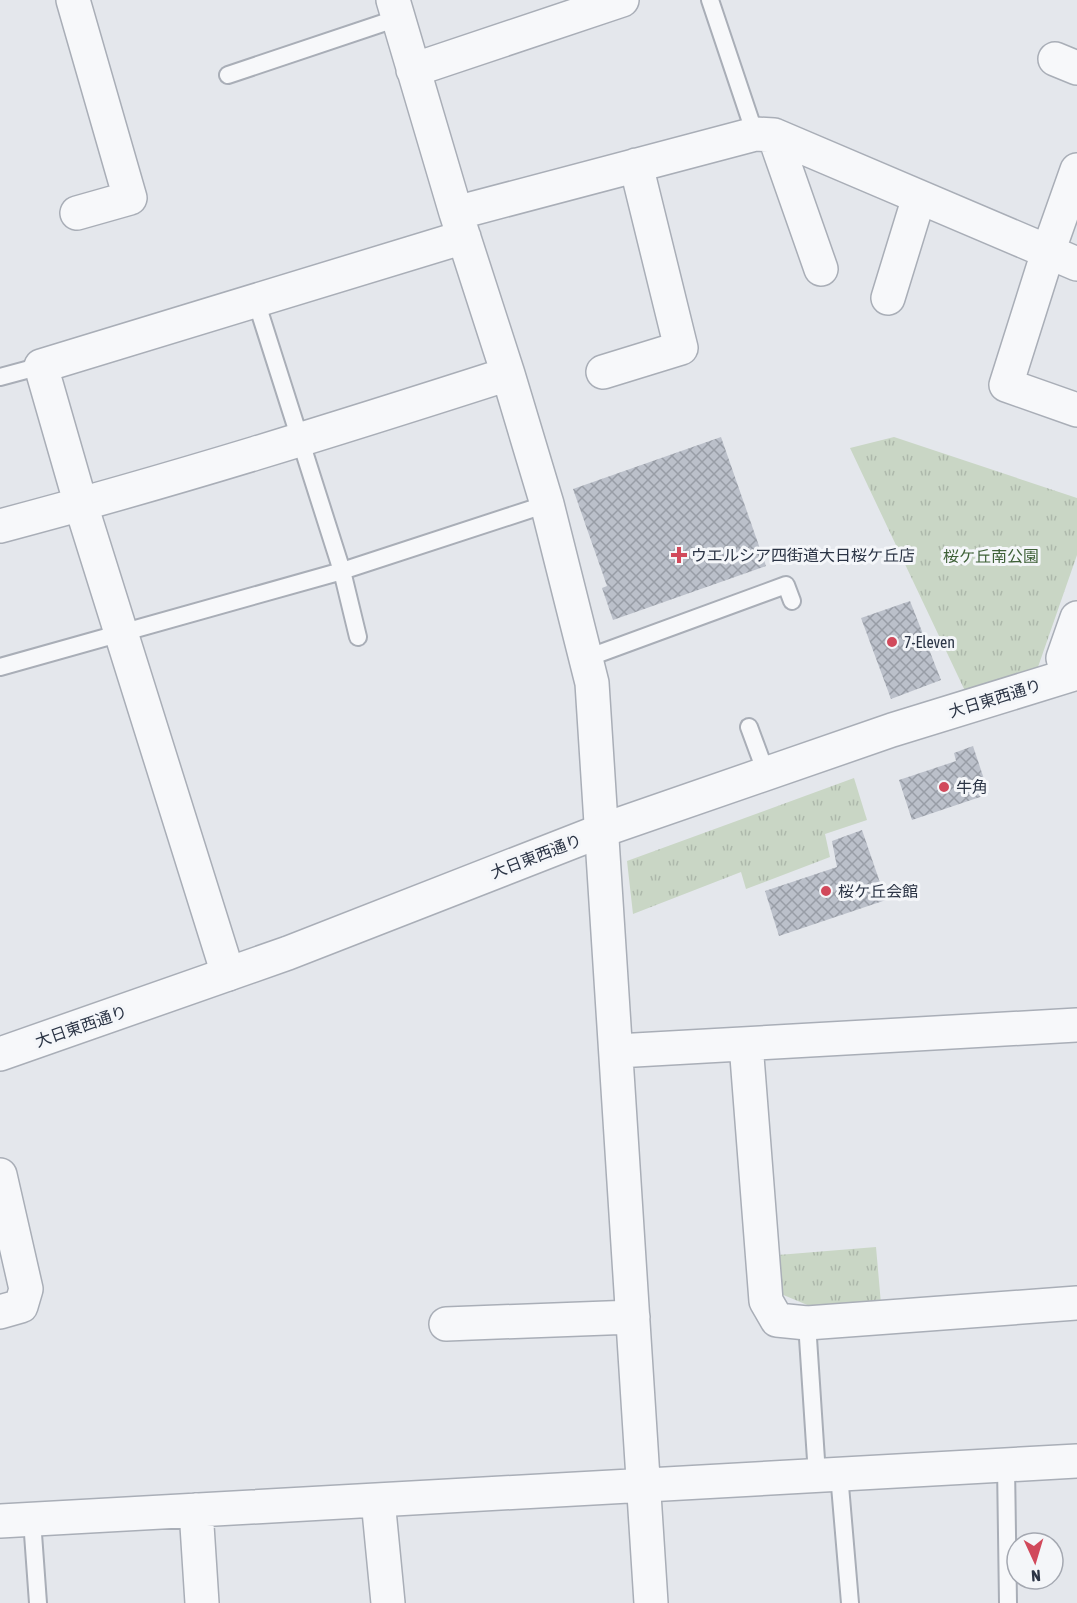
<svg xmlns="http://www.w3.org/2000/svg" width="1077" height="1603" font-family="'Asap Condensed','Noto Sans JP',sans-serif">
<style>
.grass{fill:url(#grass-tufts)}
.building{fill:url(#building-cross-hatch)}
.lines{fill:none;stroke-linecap:round;stroke-linejoin:round}
.service-casing{stroke:#a9aeb7;stroke-width:20}
.minor-casing{stroke:#a9aeb7;stroke-width:36}
.tertiary-casing{stroke:#a9aeb7;stroke-width:36}
.service{stroke:#f7f8fa;stroke-width:16}
.minor{stroke:#f7f8fa;stroke-width:33}
.tertiary{stroke:#f7f8fa;stroke-width:33}
.poi-dot{fill:#d1495b;stroke:#f4f6f9;stroke-width:2}
.labels{text-anchor:middle;stroke-width:6;stroke-linejoin:round;paint-order:stroke}
.poi-label{font-size:16px;fill:#2b3445;stroke:#f4f6f9;text-anchor:start}
.park-label{font-size:16px;fill:#3f6138;stroke:#f4f6f9}
.street-label{font-size:16px;fill:#2b3445;stroke:#f4f6f9}
</style>
<defs>
<pattern id="grass-tufts" width="24" height="20" patternUnits="userSpaceOnUse" patternTransform="scale(1.5)"><rect width="24" height="20" fill="#c9d6c5"/><path d="M3 7l-1-3M5 7V3M7 7l1-3M15 17l-1-3M17 17v-4M19 17l1-3" fill="none" stroke="#adb8ab"/></pattern>
<pattern id="building-cross-hatch" width="8" height="8" patternUnits="userSpaceOnUse" patternTransform="scale(1.5)"><rect width="8" height="8" fill="#bbc0ca"/><path d="M0 0l8 8M0 8l8-8" fill="none" stroke="#989da6"/></pattern>
</defs>
<rect width="100%" height="100%" fill="#e4e7ec"/>
<path class="grass" d="M894,437l183,61v57l-39,112 -72,26 -116,-245z
M854,778l13,42 -42,14 5,23 -84,32 -5,-17 -108,42 -6,-53z
M876,1247l5,57 -64,5 -36,-15 -3,-39z"/>
<path class="building" d="M721,437l45,129 -153,54 -11,-32 5,-2 -34,-97z
M910,601l31,79 -50,19 -30,-81z
M973,746l16,48 -77,26 -13,-40 57,-19 -2,-8z
M862,830l24,70 -107,36 -14,-45 72,-24 -5,-26z"/>
<g class="lines">
<defs>
<path id="service" d="M710,0l45,134
M228,75l170,-57
M256,301l86,270 16,66
M0,377l41,-11
M587,658l199,-73 6,16
M0,667l342,-96 205,-67
M749,727l17,46
M807,1323l10,152
M1006,1465l2,138
M839,1474l11,129
M32,1520l6,83"/>
<path id="minor" d="M73,0l57,198 -53,15
M393,0l63,213 52,161 39,130 45,179 59,920
M1055,59l22,9
M413,70l209,-70
M774,135l47,134
M1077,170l-29,82 -42,133 71,25
M456,213l299,-79 19,1 303,129
M888,298l31,-101
M603,372l78,-24 -45,-183
M0,526c171,-45 340,-98 508,-152
M1068,675l-5,-17 14,-40
M228,974l-147,-469 -40,-139 423,-129
M746,1044l20,257 11,19 30,3 270,-20
M617,1051l460,-26
M0,1175l26,114 -5,17 -21,6
M446,1324l187,-7
M378,1500l10,103
M196,1510l6,93
M0,1521l1077,-60"/>
<path id="tertiary" d="M0,1054l288,-101 315,-123 289,-100 185,-57"/>
</defs>
<use href="#service" class="service-casing"/>
<use href="#minor" class="minor-casing"/>
<use href="#tertiary" class="tertiary-casing"/>
<use href="#service" class="service"/>
<use href="#minor" class="minor"/>
<use href="#tertiary" class="tertiary"/>
</g>
<g class="poi-dot">
<path d="M676 546h6v6h6v6h-6v6h-6v-6h-6v-6h6z"/>
<circle cx="892" cy="642" r="6"/>
<circle cx="944" cy="787" r="6"/>
<circle cx="826" cy="891" r="6"/>
</g>
<g class="labels">
<g class="poi-label">
<text x="691" y="561">ウエルシア四街道大日桜ケ丘店</text>
<text x="904" y="648">7-Eleven</text>
<text x="956" y="793">牛角</text>
<text x="838" y="897">桜ケ丘会館</text>
</g>
<g class="park-label">
<text x="991" y="562">桜ケ丘南公園</text>
</g>
<g class="street-label">
<text transform="translate(995 698) rotate(-17)" y="6">大日東西通り</text>
<text transform="translate(536 856) rotate(-21)" y="6">大日東西通り</text>
<text transform="translate(81 1026) rotate(-19)" y="6">大日東西通り</text>
</g>
</g>
<g transform="translate(1035 1561) rotate(176)"><circle r="28" fill="#f4f6f9" stroke="#a4a8b1" stroke-width="1.5"/>
<path d="M0-4.5L10 22L0 15L-10 22Z" fill="#d1495b"/>
<text y="-9" font-size="16" font-weight="bold" text-anchor="middle" fill="#2b3445">N</text>
</g>
</svg>
